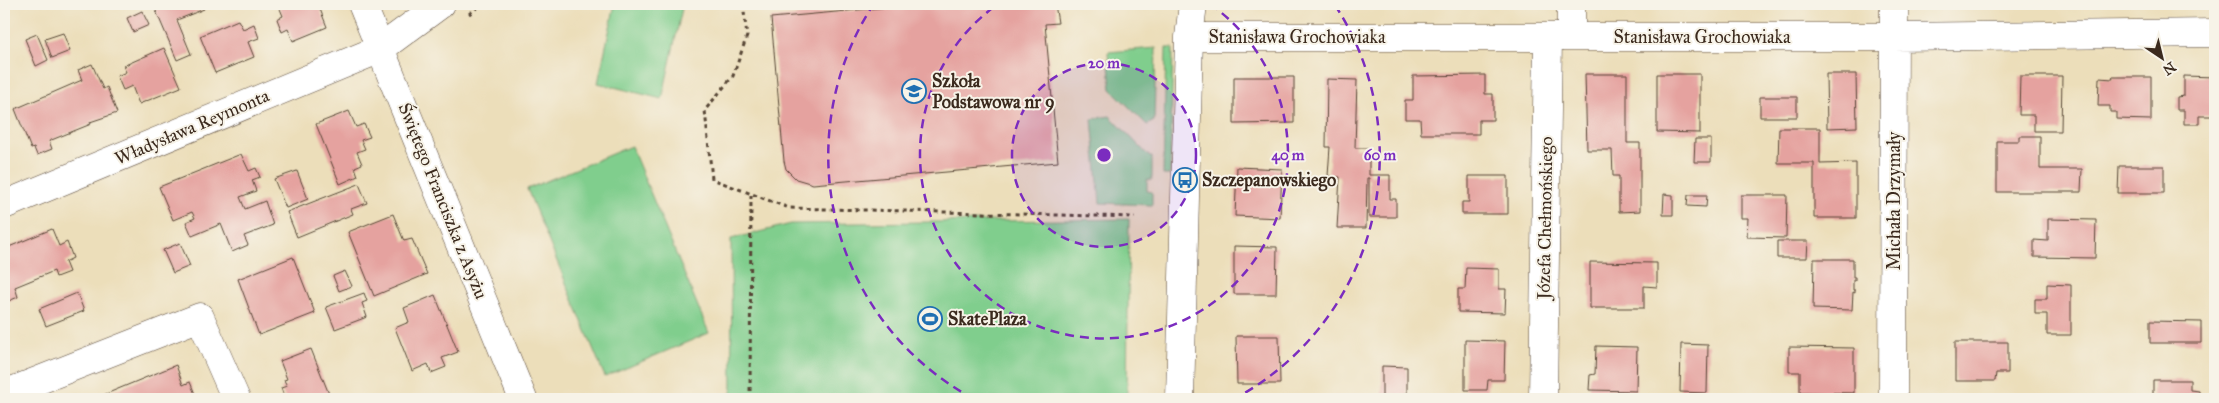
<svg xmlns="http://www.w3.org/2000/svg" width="2219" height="403" font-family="'IM FELL Great Primer',serif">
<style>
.green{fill:#80ce8d;stroke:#5e7c56}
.building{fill:#e5a29f}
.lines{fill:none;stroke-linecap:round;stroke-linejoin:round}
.street-casing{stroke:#564535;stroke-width:29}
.secondary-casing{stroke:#564535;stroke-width:29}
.path{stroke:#564535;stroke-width:3;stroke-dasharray:4 4;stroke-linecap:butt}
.street{stroke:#fff;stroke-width:28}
.secondary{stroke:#fff;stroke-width:28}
.ring{fill:none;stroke:#7b2cbf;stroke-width:2.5;stroke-dasharray:9 6}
.labels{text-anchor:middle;stroke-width:4;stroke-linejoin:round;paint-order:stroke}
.street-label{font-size:18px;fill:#3b2a1e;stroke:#f7f3e8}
.poi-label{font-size:18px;font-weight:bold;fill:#3b2a1e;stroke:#f7f3e8;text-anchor:start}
.centre{fill:#7b2cbf;stroke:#f7f3e8;stroke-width:2.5}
.ring-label{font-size:15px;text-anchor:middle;font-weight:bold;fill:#7b2cbf;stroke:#f7f3e8;stroke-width:4;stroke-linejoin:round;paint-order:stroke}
</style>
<rect width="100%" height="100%" fill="#f7f3e8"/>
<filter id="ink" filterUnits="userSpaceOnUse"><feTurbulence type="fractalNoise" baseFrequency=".02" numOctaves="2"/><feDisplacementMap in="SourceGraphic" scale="10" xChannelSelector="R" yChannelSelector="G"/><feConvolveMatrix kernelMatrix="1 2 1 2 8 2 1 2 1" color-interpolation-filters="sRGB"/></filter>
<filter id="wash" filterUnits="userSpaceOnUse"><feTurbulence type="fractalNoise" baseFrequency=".0096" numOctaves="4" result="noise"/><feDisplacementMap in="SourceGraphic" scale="20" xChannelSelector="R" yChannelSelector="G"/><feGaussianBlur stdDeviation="1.12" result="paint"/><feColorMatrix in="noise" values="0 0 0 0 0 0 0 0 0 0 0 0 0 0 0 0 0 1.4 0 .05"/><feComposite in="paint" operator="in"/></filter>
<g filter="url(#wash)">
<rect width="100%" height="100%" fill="#ecdeba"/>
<path class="green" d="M615,4h68l-21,95 -64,-16z
M1156,48l-2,73 -7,4 -36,-36 -3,-37z
M1166,48h7l-3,127h-7z
M1110,116l40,41h2v23h-5v11l5,1v13l-52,-2 -8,-84z
M631,146l78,187 -104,44 -78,-188z
M1129,219l-2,180h-395l-1,-160 60,-15z"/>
<g id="blocks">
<path class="building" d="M153,4h49l2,5 -27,11 14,34 -14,6z
M278,4h40l9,23 -34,14 -5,-12 -6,3 -5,-13 6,-3z
M923,4h132l3,19 -13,1 13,138 -245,22 -17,-5 -10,-10 -2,-8 -13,-143z
M142,11l7,14 -16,7 -6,-14z
M238,20l5,9 11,-5 5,14 -11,4 6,15 -39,16 -15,-37z
M63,33l7,18 -18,7 -7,-19z
M37,34l11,26 -12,6 -11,-27z
M164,48l17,39 -42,17 -7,-18 -9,4 -6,-14 9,-4 -3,-6z
M92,64l11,25 4,-2 10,26 -27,9 1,2 -42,17 3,8 -15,6 -3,-7 -3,1 -16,-40 67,-29 -4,-10z
M1585,74h42v69h13v68l-21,1v-36h-6l-1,-26h-25z
M1657,74h43v59l-43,-1z
M1826,74h30l1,53 -30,1z
M1485,75v19h8v26h-14v14h-58l-1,-15h-15v-19h8v-24z
M2020,76h42l-1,55h-27v-16h-15z
M2184,76l31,1v39h-16v8h-15v-14h-7v-13l7,-1z
M1234,77h60v46l-60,1z
M2112,77h39v43l-35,-1v-7h-6v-6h-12l1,-28 14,1z
M1327,79l30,1 -2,68h14v27h21v24h6v18h-27v-39h-2l-1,50h-29l3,-51 -12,-1 2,-29h-4z
M1760,97h37v20h-37z
M349,111l7,16 8,-3 6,13 -9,3 4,9 -8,3 5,12 -7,3 3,9 -18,8 -24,-60z
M1779,128h41v36l36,-1v55h-42v-55h-36z
M2019,136h21v33h42l-1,23h-84v-51h22z
M1695,139h16v23h-17z
M241,154l8,17 7,-3 4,9 -8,3 4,11 -16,6 5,12 20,-8 8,24 -29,11 4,9 -16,7 -11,-28 -29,12 -6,-14 9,-4 -3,-6 -19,8 -14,-33z
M2119,166h45v27h-46z
M1237,167l45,2 -2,49 -45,-2z
M297,171l11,28 -22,9 -12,-29z
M1469,176h39v38h-46v-12h7z
M359,184l8,19 -16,6 2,5 -56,23 -10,-25z
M1664,194l9,1v20h-10z
M1688,195h19l-1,12 -19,-1z
M1741,195h46l-1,43 -39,-1 1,-19h-7z
M393,214l11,27 8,-2 15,35 -53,22 -26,-64z
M2048,219l48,1 -1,38 -61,-1v-17l14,1z
M52,229l7,17 8,-4 6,16 -8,4 4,10 -13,5 -2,-6 -39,16 3,10 -14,6v-54z
M1777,241h31l-1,17h-30z
M180,243l10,23 -17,7 -10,-23z
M1234,246l43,1 -1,47h-42z
M293,257l22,56 -56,22 -21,-56z
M1814,259h39v18h2v3h-2v10h2v3l-2,-1 -1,18 -39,-1z
M1590,262l67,1v24l-13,-1v22h-54z
M1466,268l33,1v20h7l-1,24 -47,-1v-23h7z
M345,271l7,15 -13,5 -6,-15z
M2047,284l24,1v50h-24v-21h-12v-15h12z
M77,293l7,18 -38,15 -7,-17z
M364,293l3,8 -5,2 5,14 -32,12 -9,-22z
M435,295l23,57 -16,6 4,9 -15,6 -3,-9 -16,7 -17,-43 14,-6 -5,-14z
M2150,321l51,1v21h-51z
M1236,336h43l1,48h-43z
M1465,340l40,1 -1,39h-16l-1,10h-22z
M1955,342h53v31h-12l-1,8h-40z
M1681,344l27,1 -1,48 -27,-1z
M1596,346l41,1 -1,44 -47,-1 1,-15 5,-1z
M1789,347l65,1v45l-54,-1v-20h-11z
M311,349l20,50h-46l-4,-11 6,-2 -3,-6 3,-1 -7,-18z
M176,365l7,20 7,-3 5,12 -7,3 1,2h-87l-1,-3z
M1382,366l25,1v32h-25z
M2153,380h37v10l9,1v8h-46z"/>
</g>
</g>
<g filter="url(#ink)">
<use href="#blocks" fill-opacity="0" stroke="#564535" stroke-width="1"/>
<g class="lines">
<defs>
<path id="street" d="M1189,37h705l321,-4
M1571,37v-33
M4,205l376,-156 61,-45
M4,394l196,-77 36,82
M1180,399l9,-362 4,-33
M1543,399l5,-362
M1893,399l1,-395"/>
<path id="secondary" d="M362,4l161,395"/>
</defs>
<use href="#street" class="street-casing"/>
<use href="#secondary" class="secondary-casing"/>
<path class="path" d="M743,4l4,32 -14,40 -28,34 7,69 77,29 346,9
M469,14l13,-10
M750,399l1,-206"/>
<use href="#street" class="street"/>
<use href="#secondary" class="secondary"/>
</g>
</g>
<circle cx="1104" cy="155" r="92" fill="#7b2cbf" fill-opacity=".12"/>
<g class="ring">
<circle cx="1104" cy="155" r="92"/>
<path d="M1210 4A184 184 0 1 1 998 4"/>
<path d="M974 399A276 276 0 0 1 873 5M1335 5A276 276 0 0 1 1234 399"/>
</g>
<defs>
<symbol id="school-ring" viewBox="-11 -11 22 22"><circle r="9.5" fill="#f7f3e8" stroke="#1f6fb2" stroke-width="1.5"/><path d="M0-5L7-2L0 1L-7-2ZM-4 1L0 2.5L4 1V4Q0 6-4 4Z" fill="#1f6fb2"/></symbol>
<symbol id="bus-ring" viewBox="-11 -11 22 22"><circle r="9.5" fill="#f7f3e8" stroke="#1f6fb2" stroke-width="1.5"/><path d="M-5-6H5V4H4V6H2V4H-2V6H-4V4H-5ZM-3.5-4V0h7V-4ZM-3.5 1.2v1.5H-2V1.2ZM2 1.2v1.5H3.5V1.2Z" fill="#1f6fb2"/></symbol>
<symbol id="stadium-ring" viewBox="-11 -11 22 22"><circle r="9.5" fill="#f7f3e8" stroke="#1f6fb2" stroke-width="1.5"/><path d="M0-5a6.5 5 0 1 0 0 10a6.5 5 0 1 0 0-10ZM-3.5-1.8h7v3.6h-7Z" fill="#1f6fb2"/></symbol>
</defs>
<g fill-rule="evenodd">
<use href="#school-ring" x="900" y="77" width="28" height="28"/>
<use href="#bus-ring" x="1171" y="166" width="28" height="28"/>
<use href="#stadium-ring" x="916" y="305" width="28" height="28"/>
</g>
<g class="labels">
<g class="street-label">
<text x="1297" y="43">Stanisława Grochowiaka</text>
<text x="1702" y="43">Stanisława Grochowiaka</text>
<text transform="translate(192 127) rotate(-23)" y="6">Władysława Reymonta</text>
<text transform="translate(443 201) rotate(68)" y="6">Świętego Franciszka z Asyżu</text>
<text transform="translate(1894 201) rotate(-90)" y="6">Michała Drzymały</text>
<text transform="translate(1545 218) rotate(-89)" y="6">Józefa Chełmońskiego</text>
</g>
<g class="poi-label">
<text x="932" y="87">Szkoła<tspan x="932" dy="21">Podstawowa nr 9</tspan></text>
<text x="1202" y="186">Szczepanowskiego</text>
<text x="948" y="325">SkatePlaza</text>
</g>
</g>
<circle cx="1104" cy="155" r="8" class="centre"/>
<g class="ring-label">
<text x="1104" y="68">20 m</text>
<text x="1288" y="160">40 m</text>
<text x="1380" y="160">60 m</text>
</g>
<rect width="2219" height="403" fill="none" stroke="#f7f3e8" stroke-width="20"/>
<g transform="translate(2162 58) rotate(145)" stroke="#f7f3e8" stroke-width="4" paint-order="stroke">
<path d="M0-4L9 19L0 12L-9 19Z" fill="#3b2a1e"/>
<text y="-8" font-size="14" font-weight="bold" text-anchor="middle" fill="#3b2a1e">N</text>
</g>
</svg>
